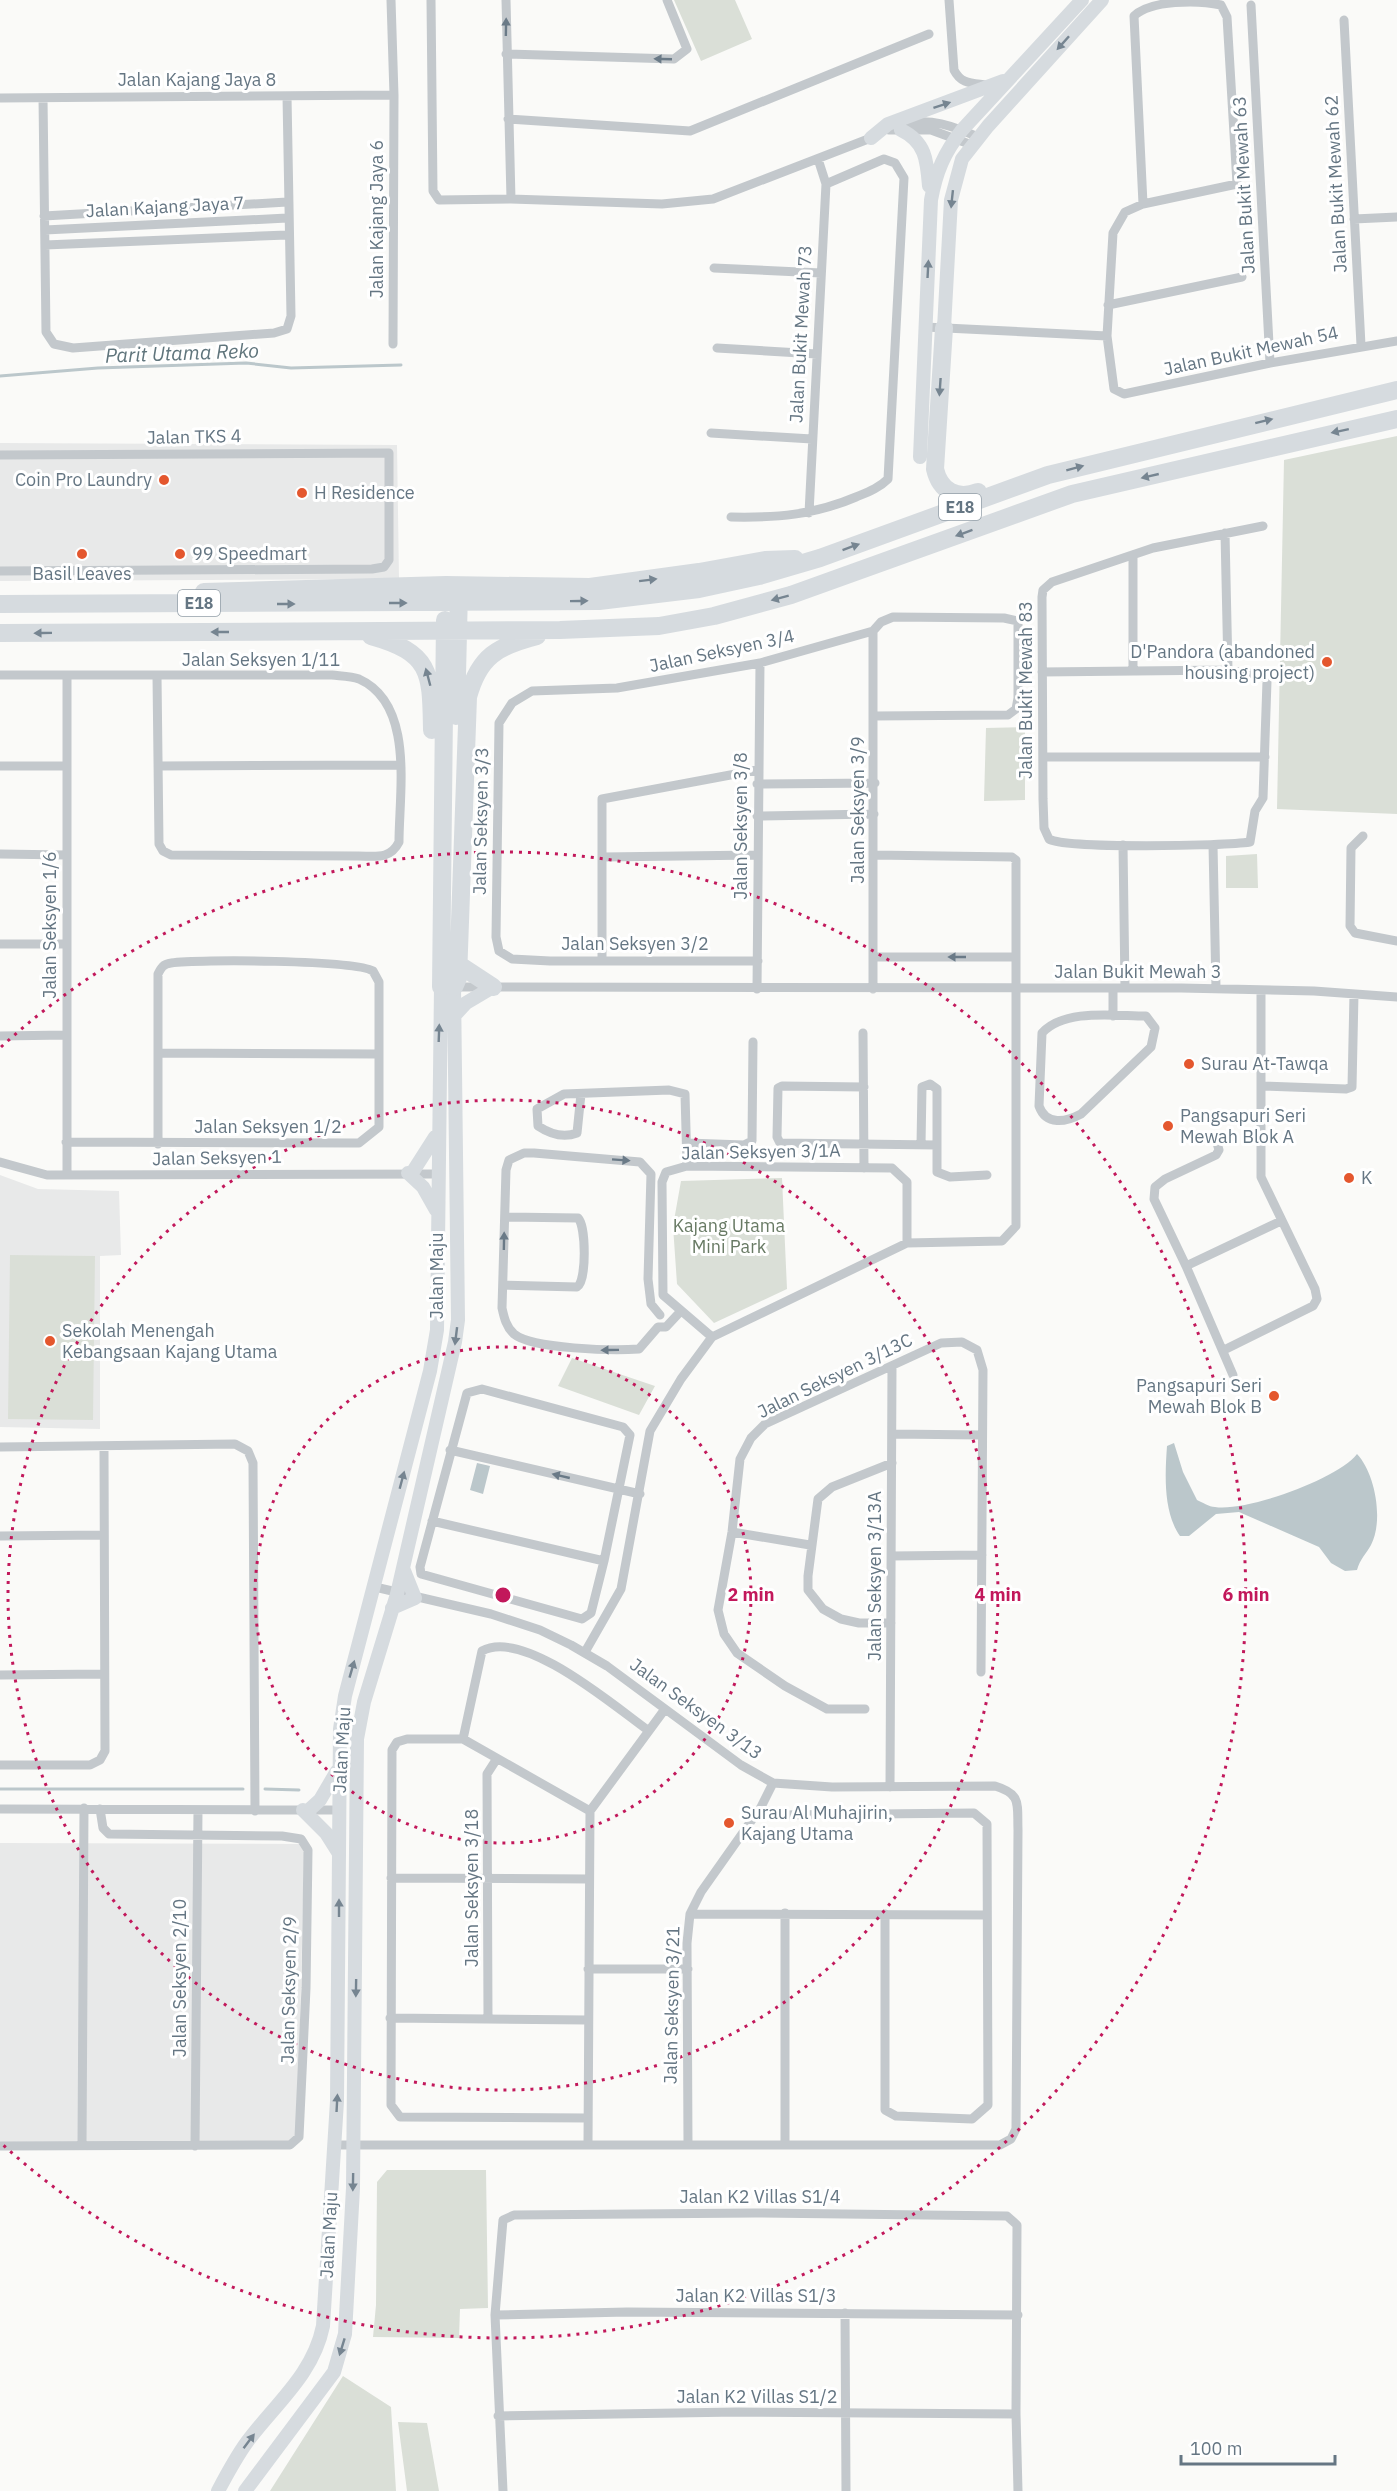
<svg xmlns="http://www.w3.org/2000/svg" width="1397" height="2491" font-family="'IBM Plex Sans',sans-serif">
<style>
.built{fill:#e8e9e9}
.green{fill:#dadfd7}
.water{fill:#bbc7cb}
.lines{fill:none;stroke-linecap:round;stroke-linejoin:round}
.stream{stroke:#bbc7cb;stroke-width:3}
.street{stroke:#c3c8cc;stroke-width:9}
.secondary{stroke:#d6dbdf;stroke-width:14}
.highway{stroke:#d6dbdf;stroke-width:18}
.oneway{fill:#6a7a87}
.oneway2{fill:#768591}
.ring{fill:none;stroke:#c2185b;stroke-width:3;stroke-dasharray:3 6}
.poi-dot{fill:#e4572e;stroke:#fff;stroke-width:2}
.labels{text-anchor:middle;stroke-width:6;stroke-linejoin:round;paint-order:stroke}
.shield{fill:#fff;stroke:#939fa8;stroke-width:1.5}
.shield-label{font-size:16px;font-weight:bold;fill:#657683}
.street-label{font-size:18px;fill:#657683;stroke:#fff}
.poi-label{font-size:18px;fill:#657683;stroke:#fff;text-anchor:start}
.park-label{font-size:18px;fill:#687a64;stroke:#fff}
.water-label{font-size:20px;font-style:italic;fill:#60757c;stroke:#fff}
.centre{fill:#c2185b;stroke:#fff;stroke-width:3}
.ring-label{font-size:18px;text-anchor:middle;font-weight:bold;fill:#c2185b;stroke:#fff;stroke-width:6;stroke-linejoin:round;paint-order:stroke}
</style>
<rect width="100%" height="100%" fill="#fafaf8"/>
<path class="built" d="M0,443l397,2 2,134 -399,2z
M0,1175l38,14 81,2 2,64 -21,1v173l-100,-2z
M0,1843l299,1 5,8 -6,274 -2,9 -7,6 -289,3z"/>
<path class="green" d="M674,0h61l17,39 -51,22z
M1397,436v378l-120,-5 7,-349z
M1025,727v73l-41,1 2,-73z
M1257,854l1,34h-32v-32z
M782,1178l5,111 -73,34 -37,-39 -4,-58 8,-45z
M10,1255l85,1 -2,164 -85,-1z
M572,1358l83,28 -16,29 -81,-29z
M387,2170h99l2,138 -28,1 -1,29 -86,-1 3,-32 1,-123z
M343,2376l48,31 5,84h-126z
M398,2422l29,1 12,68h-32z"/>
<path class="water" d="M1174,1443l9,29 14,28c5,2 12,7 18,7 31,5 123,-28 142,-53 18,19 27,66 14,91 -5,9 -11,14 -14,25l-12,1 -14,-8 -12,-16 -80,-35 -23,2 -27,22h-9c-17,-24 -15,-62 -13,-90z
M477,1463l13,3 -7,28 -13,-4z"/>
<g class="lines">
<path class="stream" d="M0,376l98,-8 148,-5 45,5 110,-3
M0,1789h243
M265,1789l34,1"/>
<path class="street" d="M391,0l3,95 -1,249
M431,0l2,191 6,9 72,-1 151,5 51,-5 163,-63
M506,0l5,199
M949,0l5,70c7,14 17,13 32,15
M1251,5l19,358
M1344,20l17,325
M506,54l168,5 13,-10 -20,-49
M0,98l394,-3
M43,98l3,234 8,12 19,4 201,-15 13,-4 4,-13 -4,-220
M508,119l182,12 239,-97
M903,125c25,-9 52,2 75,12
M889,130h42l41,15
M1143,204l-9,-188c17,-16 63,-16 87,-11l6,12 10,167 -94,20 -18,8 -12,21 -6,103 7,53 10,5 146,-31 127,-22
M44,216l243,-14
M1354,219l43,-2
M45,230l242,-12
M45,245l242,-10
M714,268l107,5
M1108,305l134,-28
M925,327l182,9
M717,348l100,6
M711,433l101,6
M0,455l389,-2v107l-5,7 -12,2 -372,2
M809,513l17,-329 -8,-25
M731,517c45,1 83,-2 125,-20 12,-5 23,-9 32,-18l16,-301 -9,-15 -11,-4 -58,25
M1225,533l3,137
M873,631v358
M1133,671v-116
M1042,672l186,-2 35,5 4,6 -4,117 -8,13 -5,31c-25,4 -184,7 -201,-3l-5,-11 -1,-29 -1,-202 1,-7 9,-8 101,-34 110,-22
M0,675h332c8,1 19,1 27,4 56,25 40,113 40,163 -9,18 -24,14 -41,14l-187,-1 -8,-4 -4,-7 -2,-168
M67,676v499
M1043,757h222
M0,766h67
M158,766l241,-1
M757,784l118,-1
M757,816l117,-2
M1363,836l-12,12 -1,78 5,7 42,8
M1123,845l2,143
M1213,845l3,143
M0,854l66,1
M603,857l154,-2
M0,944h66
M873,957h143
M602,960v-161l155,-29
M758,961h-208l-38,-2 -13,-8 -3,-14 3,-214 13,-20 20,-12 85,-3 143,-25 113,-32 8,-9 12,-5 111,1 14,3v77l-2,11 -8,6 -134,1
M452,987l729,1 133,3 83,6
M1113,988v28
M757,989l3,-326
M1146,1016l9,12 -4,19 -70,67c-15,8 -35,12 -42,-8l3,-73c23,-25 73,-17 104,-17z
M863,1033l1,135
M0,1036l66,-1
M158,1053l221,1
M1262,1086l84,3 6,-2 2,-93
M864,1087l-82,-1 -4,2 -1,49 3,6 157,2v27l13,5 37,-2
M581,1094l-4,39c-13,5 -27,1 -39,-7l-1,-17 27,-15 105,-4 16,4 2,72
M1215,1136l4,14 -3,5 -51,24 -10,8 -1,12 32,67 47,109
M66,1142l293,1 20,-16v-145l-6,-11c-19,-11 -175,-12 -202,-8 -8,1 -10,5 -13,11v170
M687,1143l57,2 8,-4 1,-99
M921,1145l1,-58 8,-3 7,5v56
M0,1162l47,13 390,-1
M1186,1266l95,-45
M503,1285l74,2c10,-6 9,-61 1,-69l-73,-1
M660,1315l-9,-11 -3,-25 3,-105 -11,-12 -106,-9h-10l-15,7 -3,10 -4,138c2,9 4,19 12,26 18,15 100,17 125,15l19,-22h8l14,-15
M712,1337l-49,-42 -1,-113 4,-10 21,-6 205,2 15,14v61
M1224,1350l89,-44 4,-7 -2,-10 -54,-112v-187
M892,1434l90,1
M0,1447l235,-3 13,7 5,12 2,348
M450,1450l190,44
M432,1521l172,40 26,-126 -7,-8 -141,-38 -15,4 -47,174 1,7 161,45 9,-6 13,-52
M732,1532l78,13
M0,1536l103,-1
M891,1556l91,-1
M891,1623h-32l-18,-4 -18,-10 -15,-19v-14l10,-77 14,-12 60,-24
M585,1652l36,-63 29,-158 31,-52 31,-42 195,-94 95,-2 14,-15v-366l-4,-3 -138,-2
M0,1675l103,-1
M865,1709h-38l-42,-23 -48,-33 -13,-19 -6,-24 14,-78 8,-73 11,-21 14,-14 176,-81 21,-1 15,8 6,20 -2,302
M463,1739l19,-88c42,-23 132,55 167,80
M0,1765h90l10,-5 5,-9 -1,-303
M890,1787l2,-421
M761,1807l15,8 198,-2 13,11 1,281 -16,14 -76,-3 -11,-6v-196
M0,1809l339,1
M391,1878l198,1
M785,1913v232
M690,1914l296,1
M588,1969h100
M390,2018l197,2
M488,2018l-1,-244 9,-14
M587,2118l-187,-1 -9,-12 1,-355 5,-8 10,-3h56l127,72
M82,2145l2,-337
M334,2145h666l11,-6 5,-10 2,-299c-1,-26 4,-36 -23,-44l-163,1 -59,-4 -32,-18 -134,-99 -36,-21 -31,-15 -49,-16 -116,-27
M588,2145l2,-334 75,-102
M688,2145l-1,-202 3,-29 11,-22 60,-85 12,-24
M0,2146l290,-1 9,-8 7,-149 2,-138 -7,-11 -19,-3 -173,-2 -6,-6 -3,-19
M195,2146l3,-336
M845,2313l1,178
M495,2315l132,-3 391,3
M498,2416l239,-4 279,2
M503,2491l-8,-176 8,-95 11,-5 241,-2 252,3 10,9 -1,189 2,77"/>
<path class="secondary" d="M901,130c25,12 26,31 28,56
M871,138l17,-14 115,-43
M944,328l7,-128 11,-41 26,-33 114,-126
M920,457l11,-257c5,-28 13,-47 31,-70l120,-130
M454,1016l12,-13 27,-16
M408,1173l15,14 13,23
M412,1173l23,-36
M392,1608l23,-10 -12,-30
M303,1810l23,23 12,19
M309,1810l11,-10 17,-29
M218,2491c9,-17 18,-34 29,-49 28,-38 66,-67 76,-116l14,-225 3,-372 5,-33 85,-325 7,-41 4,-343
M245,2491l89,-119 11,-38 8,-146 4,-449 7,-37 33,-108 58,-252 3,-22 -4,-333"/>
<path class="highway" d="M944,328l-9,141c5,22 22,31 43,23
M204,592l242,-7 144,2 109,-15 66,-12 30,-1
M0,604l599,-3 100,-12 60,-13 61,-18 228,-83 349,-85
M0,633l560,-3 99,-4 55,-10 77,-21 281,-101 325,-75
M371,636c61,17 60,37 61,94
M456,716l3,-125
M458,964l35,23
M441,987l4,-367
M454,987l4,-9 10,-281c11,-41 30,-51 69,-61"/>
</g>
<defs><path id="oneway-solid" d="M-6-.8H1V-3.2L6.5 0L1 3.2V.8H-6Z" transform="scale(1.5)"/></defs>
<g class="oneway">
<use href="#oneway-solid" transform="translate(506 27) rotate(-89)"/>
<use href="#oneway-solid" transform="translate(663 59) rotate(-178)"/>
<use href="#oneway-solid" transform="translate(957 957) rotate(-180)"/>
<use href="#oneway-solid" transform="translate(621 1160) rotate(4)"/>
<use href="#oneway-solid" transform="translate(504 1241) rotate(-89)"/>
<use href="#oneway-solid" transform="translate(610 1350) rotate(179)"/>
<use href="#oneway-solid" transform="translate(561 1476) rotate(-167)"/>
</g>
<g class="oneway2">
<use href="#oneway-solid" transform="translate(1063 43) rotate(132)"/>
<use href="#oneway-solid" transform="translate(942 105) rotate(-18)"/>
<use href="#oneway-solid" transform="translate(952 199) rotate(96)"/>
<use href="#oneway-solid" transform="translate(928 269) rotate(-87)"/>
<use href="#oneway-solid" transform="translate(940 387) rotate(94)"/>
<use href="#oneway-solid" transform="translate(1264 421) rotate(-14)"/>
<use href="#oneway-solid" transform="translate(1340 431) rotate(168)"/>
<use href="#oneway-solid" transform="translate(1075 468) rotate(-15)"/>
<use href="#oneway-solid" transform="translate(1150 476) rotate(167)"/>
<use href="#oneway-solid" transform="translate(964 533) rotate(160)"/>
<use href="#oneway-solid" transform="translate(851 547) rotate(-20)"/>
<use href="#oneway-solid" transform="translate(648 580) rotate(-7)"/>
<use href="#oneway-solid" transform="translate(780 598) rotate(165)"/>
<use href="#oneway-solid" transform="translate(579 601) rotate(-1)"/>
<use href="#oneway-solid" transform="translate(398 603)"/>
<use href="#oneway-solid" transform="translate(286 604)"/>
<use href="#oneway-solid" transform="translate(220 632) rotate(180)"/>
<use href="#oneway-solid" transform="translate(43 633) rotate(179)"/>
<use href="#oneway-solid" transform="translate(428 677) rotate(-105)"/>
<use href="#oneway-solid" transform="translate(439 1033) rotate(-88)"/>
<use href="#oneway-solid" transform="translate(456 1336) rotate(97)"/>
<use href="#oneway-solid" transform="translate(402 1480) rotate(-75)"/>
<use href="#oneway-solid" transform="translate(352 1669) rotate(-74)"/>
<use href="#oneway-solid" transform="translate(339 1908) rotate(-90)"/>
<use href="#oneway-solid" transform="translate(356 1988) rotate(91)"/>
<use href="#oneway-solid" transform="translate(337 2103) rotate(-87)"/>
<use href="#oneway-solid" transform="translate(353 2182) rotate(91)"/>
<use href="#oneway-solid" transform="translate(342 2347) rotate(107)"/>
<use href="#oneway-solid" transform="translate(249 2441) rotate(-53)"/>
</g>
<g class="ring">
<circle cx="503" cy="1595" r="248"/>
<circle cx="503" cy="1595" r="495"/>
<path d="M1 1047A743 743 0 1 1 1 2143"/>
</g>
<g class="poi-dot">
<circle cx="164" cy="480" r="6"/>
<circle cx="302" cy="493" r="6"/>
<circle cx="82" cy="554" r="6"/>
<circle cx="180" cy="554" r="6"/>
<circle cx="1327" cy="662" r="6"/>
<circle cx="1189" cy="1064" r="6"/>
<circle cx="1168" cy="1126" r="6"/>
<circle cx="1349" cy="1178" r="6"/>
<circle cx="50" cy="1341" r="6"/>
<circle cx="1274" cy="1396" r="6"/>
<circle cx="729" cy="1823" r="6"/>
</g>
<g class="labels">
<g class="shield">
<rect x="939" y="494" width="42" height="26" rx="4.5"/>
<rect x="178" y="590" width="42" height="26" rx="4.5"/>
</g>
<g class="shield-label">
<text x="960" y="513">E18</text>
<text x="199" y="609">E18</text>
</g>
<g class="street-label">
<text x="197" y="86">Jalan Kajang Jaya 8</text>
<text transform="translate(1336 184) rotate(-93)" y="6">Jalan Bukit Mewah 62</text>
<text transform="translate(1244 185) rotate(-93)" y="6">Jalan Bukit Mewah 63</text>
<text transform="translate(165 207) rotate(-3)" y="6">Jalan Kajang Jaya 7</text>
<text transform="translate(377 219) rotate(-90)" y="6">Jalan Kajang Jaya 6</text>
<text transform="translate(801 334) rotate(-87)" y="6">Jalan Bukit Mewah 73</text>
<text transform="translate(1251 351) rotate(-12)" y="6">Jalan Bukit Mewah 54</text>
<text transform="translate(194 437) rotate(-1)" y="6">Jalan TKS 4</text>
<text transform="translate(722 651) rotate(-12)" y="6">Jalan Seksyen 3/4</text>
<text x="261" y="666">Jalan Seksyen 1/11</text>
<text transform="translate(1026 690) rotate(-90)" y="6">Jalan Bukit Mewah 83</text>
<text transform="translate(858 810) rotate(-90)" y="6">Jalan Seksyen 3/9</text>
<text transform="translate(481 821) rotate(-89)" y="6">Jalan Seksyen 3/3</text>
<text transform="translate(741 826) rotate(-90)" y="6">Jalan Seksyen 3/8</text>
<text transform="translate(50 925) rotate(-90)" y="6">Jalan Seksyen 1/6</text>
<text x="635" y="950">Jalan Seksyen 3/2</text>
<text x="1138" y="978">Jalan Bukit Mewah 3</text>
<text x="268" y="1133">Jalan Seksyen 1/2</text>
<text transform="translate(761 1152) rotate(-1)" y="6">Jalan Seksyen 3/1A</text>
<text transform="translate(217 1158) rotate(-1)" y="6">Jalan Seksyen 1</text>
<text transform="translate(437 1276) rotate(-90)" y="6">Jalan Maju</text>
<text transform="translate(835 1376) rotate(-26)" y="6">Jalan Seksyen 3/13C</text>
<text transform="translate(875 1576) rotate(-90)" y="6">Jalan Seksyen 3/13A</text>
<text transform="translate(696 1709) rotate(36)" y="6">Jalan Seksyen 3/13</text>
<text transform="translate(342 1750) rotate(-87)" y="6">Jalan Maju</text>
<text transform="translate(472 1888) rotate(-90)" y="6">Jalan Seksyen 3/18</text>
<text transform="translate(180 1978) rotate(-90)" y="6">Jalan Seksyen 2/10</text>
<text transform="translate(289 1990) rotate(-89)" y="6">Jalan Seksyen 2/9</text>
<text transform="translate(672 2005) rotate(-89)" y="6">Jalan Seksyen 3/21</text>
<text x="760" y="2203">Jalan K2 Villas S1/4</text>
<text transform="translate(329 2235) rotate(-87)" y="6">Jalan Maju</text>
<text x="756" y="2302">Jalan K2 Villas S1/3</text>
<text x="757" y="2403">Jalan K2 Villas S1/2</text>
</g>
<g class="poi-label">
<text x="152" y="486" text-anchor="end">Coin Pro Laundry</text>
<text x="314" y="499">H Residence</text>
<text x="192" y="560">99 Speedmart</text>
<text x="82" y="580" text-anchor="middle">Basil Leaves</text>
<text x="1315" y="658" text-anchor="end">D'Pandora (abandoned<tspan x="1315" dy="21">housing project)</tspan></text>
<text x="1201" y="1070">Surau At-Tawqa</text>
<text x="1180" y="1122">Pangsapuri Seri<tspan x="1180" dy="21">Mewah Blok A</tspan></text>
<text x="1361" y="1184">K</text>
<text x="62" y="1337">Sekolah Menengah<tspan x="62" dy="21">Kebangsaan Kajang Utama</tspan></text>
<text x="1262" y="1392" text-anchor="end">Pangsapuri Seri<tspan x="1262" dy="21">Mewah Blok B</tspan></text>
<text x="741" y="1819">Surau Al Muhajirin,<tspan x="741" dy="21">Kajang Utama</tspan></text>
</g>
<g class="park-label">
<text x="729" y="1232">Kajang Utama<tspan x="729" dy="21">Mini Park</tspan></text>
</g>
<g class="water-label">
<text transform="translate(182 353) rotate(-2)" y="7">Parit Utama Reko</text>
</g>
</g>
<circle cx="503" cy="1595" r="9" class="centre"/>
<g class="ring-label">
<text x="751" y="1601">2 min</text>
<text x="998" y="1601">4 min</text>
<text x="1246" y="1601">6 min</text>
</g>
<path d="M1181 2455v9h154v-9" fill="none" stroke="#657683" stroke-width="3"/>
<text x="1190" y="2455" font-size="18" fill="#657683" stroke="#ffffff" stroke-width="4.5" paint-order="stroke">100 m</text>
</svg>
